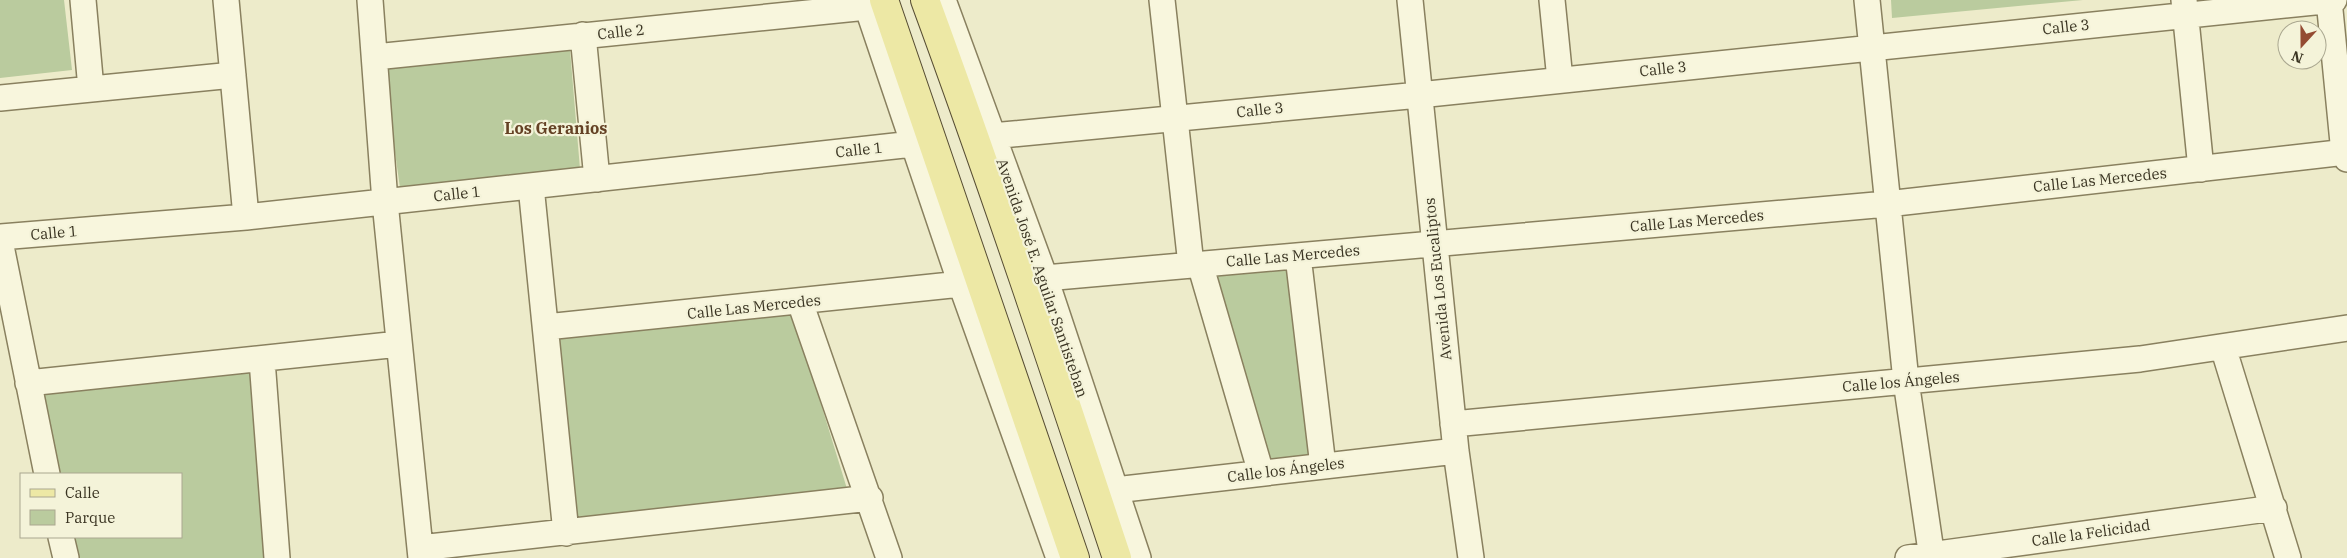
<svg xmlns="http://www.w3.org/2000/svg" width="2347" height="558" font-family="'IBM Plex Serif',serif">
<style>
.green{fill:#bacb9e}
.lines{fill:none;stroke-linecap:round;stroke-linejoin:round}
.minor-casing{stroke:#89805f;stroke-width:28}
.major-casing{stroke:#574d33;stroke-width:30}
.minor{stroke:#f8f6dd;stroke-width:25}
.major{stroke:#ede8a5;stroke-width:28}
.labels{text-anchor:middle;stroke-width:4.5;stroke-linejoin:round;paint-order:stroke}
.street-label{font-size:15px;fill:#3a3422;stroke:#f4f3d9}
.neighbourhood-label{font-size:16px;font-weight:bold;fill:#644124;stroke:#f4f3d9}
</style>
<rect width="100%" height="100%" fill="#edebca"/>
<path class="green" d="M0,0h64l8,70 -72,8z
M1891,0h192l-191,18z
M570,50l10,119 -180,19 -17,-122z
M1299,263l16,196 -50,4 -56,-194z
M793,313l55,179 -270,30 -21,-186z
M262,360l15,198h-211l-5,-21h120v-63h-134l-19,-91z"/>
<g class="lines">
<defs>
<path id="minor" d="M83,0l8,89
M226,0l20,217
M370,0l15,202 36,356
M865,0l96,284 98,274
M943,0l102,278 93,280
M1162,0l29,265
M1410,0l46,451 15,107
M1552,0l8,80
M1867,0l39,381 26,177
M2184,0l17,169
M2329,0l15,153 3,6
M583,35l14,144
M375,57l492,-50
M0,98l233,-23
M992,136l427,-41 915,-95
M531,186l35,347
M0,237l246,-20 667,-73
M0,241l47,233
M1298,256l25,210
M1200,264l61,209
M1045,278l842,-74 460,-52
M800,302l89,256
M546,327l415,-43
M2223,347l65,211
M262,360l15,198
M28,383l371,-39
M1453,424l687,-65 207,-31
M1115,490l341,-39
M61,537l5,21
M420,548l450,-50
M1908,558l366,-50"/>
<path id="major" d="M884,0l191,558
M925,0c68,185 130,371 192,558"/>
</defs>
<use href="#minor" class="minor-casing"/>
<use href="#major" class="major-casing"/>
<use href="#minor" class="minor"/>
<use href="#major" class="major"/>
</g>
<g class="labels">
<g class="street-label">
<text transform="translate(2066 27) rotate(-6)" y="5">Calle 3</text>
<text transform="translate(621 32) rotate(-6)" y="5">Calle 2</text>
<text transform="translate(1663 69) rotate(-6)" y="5">Calle 3</text>
<text transform="translate(1260 110) rotate(-6)" y="5">Calle 3</text>
<text transform="translate(859 150) rotate(-6)" y="5">Calle 1</text>
<text transform="translate(2100 180) rotate(-6)" y="5">Calle Las Mercedes</text>
<text transform="translate(457 194) rotate(-6)" y="5">Calle 1</text>
<text transform="translate(1697 221) rotate(-5)" y="5">Calle Las Mercedes</text>
<text transform="translate(54 233) rotate(-5)" y="5">Calle 1</text>
<text transform="translate(1293 256) rotate(-5)" y="5">Calle Las Mercedes</text>
<text transform="translate(1042 278) rotate(71)" y="5">Avenida José E. Aguilar Santisteban</text>
<text transform="translate(1438 279) rotate(-96)" y="5">Avenida Los Eucaliptos</text>
<text transform="translate(754 307) rotate(-6)" y="5">Calle Las Mercedes</text>
<text transform="translate(1901 382) rotate(-5)" y="5">Calle los Ángeles</text>
<text transform="translate(1286 470) rotate(-7)" y="5">Calle los Ángeles</text>
<text transform="translate(2091 533) rotate(-8)" y="5">Calle la Felicidad</text>
</g>
<g class="neighbourhood-label">
<text x="556" y="134">Los Geranios</text>
</g>
</g>
<rect x="20" y="473" width="162" height="65" fill="#f4f3d9" stroke="#aaa790"/>
<rect x="30" y="489" width="25" height="8" fill="#ede8a5" stroke="#aaa790"/>
<text x="65" y="498" font-size="15" fill="#3a3422">Calle</text>
<rect x="30" y="510" width="25" height="15" fill="#bacb9e" stroke="#aaa790"/>
<text x="65" y="523" font-size="15" fill="#3a3422">Parque</text>
<g transform="translate(2302 45) rotate(201)"><circle r="24" fill="#f4f3d9" stroke="#aaa790"/>
<path d="M0-4L9 19L0 12L-9 19Z" fill="#944b32"/>
<text y="-8" font-size="14" font-weight="bold" text-anchor="middle" fill="#3a3422">N</text>
</g>
</svg>
